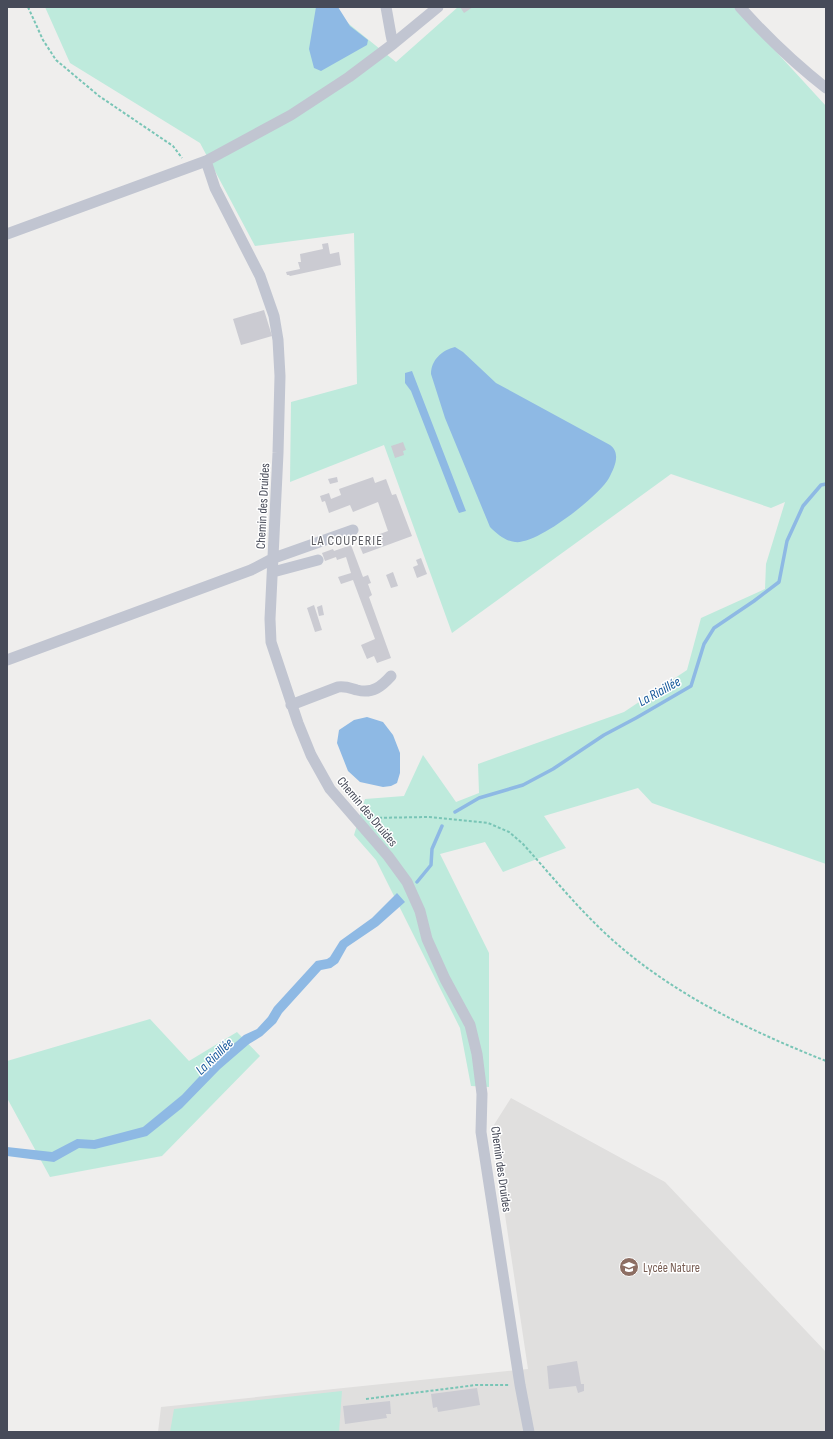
<svg xmlns="http://www.w3.org/2000/svg" width="833" height="1439" font-family="'Sofia Sans Condensed',sans-serif">
<style>
.education{fill:#e0dfde}
.green{fill:#beeadc}
.water{fill:#8eb9e4}
.lines{fill:none;stroke-linecap:round;stroke-linejoin:round}
.stream{stroke:#8eb9e4;stroke-width:3.5}
.building{fill:#cbcbd2}
.path{stroke:#79c5b6;stroke-width:2;stroke-dasharray:3 2;stroke-linecap:butt}
.minor{stroke:#c1c5d1;stroke-width:11}
.labels{text-anchor:middle;stroke-width:3;stroke-linejoin:round;paint-order:stroke}
.street-label{font-size:13px;fill:#474b59;stroke:#fff}
.education-label{font-size:13px;fill:#785e54;stroke:#fff;text-anchor:start}
.neighbourhood-label{font-size:14px;letter-spacing:1px;fill:#5a5b61;stroke:#fff}
.water-label{font-size:14px;font-style:italic;fill:#17599b;stroke:#fff}
</style>
<rect width="100%" height="100%" fill="#efeeed"/>
<path class="education" d="M511,1098l154,84 161,170v80h-668l3,-25 367,-38 -36,-241z"/>
<path class="green" d="M45,7h283l68,55 62,-55h277l91,99v758l-174,-61 -14,-15 -94,28 22,32 -63,24 -18,-30 -45,12 49,99v134l-18,-1 -11,-58 -84,-168 -22,-25 11,-36 39,-3 19,-41 33,47 23,-9 -1,-29 146,-52 63,-42 14,-52 64,-29 1,-25 19,-62 -14,6 -100,-34 -219,159 -68,-188 -94,37 1,-80 66,-18 -3,-151 -99,13 -55,-103 -130,-80z
M150,1019l39,42 48,-29 23,24 -98,100 -112,21 -43,-79v-37z
M342,1391l-3,41h-169l4,-23z"/>
<path class="water" d="M316,7h22l12,19 18,14 -1,5 -46,26 -7,-3 -5,-19z
M455,347l8,5 33,31 114,62c11,8 5,22 -1,33 -10,18 -72,67 -94,64 -10,-1 -18,-8 -25,-15l-45,-109 -14,-44c0,-14 11,-24 24,-27z
M412,371l54,140 -7,2 -2,-4 -46,-118 -6,-8v-10z
M367,717l16,5 10,13 7,18v20l-3,10 -6,3 -8,1 -23,-5 -12,-11 -11,-28 2,-13 15,-10z
M397,893l8,9 -27,24 -31,21 -9,16 -7,5 -10,2 -39,43 -6,10 -14,13 -13,8 -29,25 -38,39 -35,28 -52,13 -16,-1 -25,14 -47,-6v-9l45,5 25,-13 17,1 49,-13 39,-32 31,-33 31,-27 13,-6 11,-12 6,-10 42,-46 11,-2 3,-2 10,-16 32,-23z"/>
<g class="lines">
<path class="stream" d="M455,812l24,-14 44,-13 30,-16 51,-34 32,-17 55,-32 13,-42 10,-16 40,-27 25,-19 8,-41 16,-35 18,-21 5,-1
M417,882l14,-17 1,-16 10,-23"/>
</g>
<path class="building" d="M460,7h13l-9,6z
M328,243l2,11 9,-2 2,13 -51,11 -1,-1h-2l-1,-3 14,-3 -2,-7h3l-1,-8 23,-5 -1,-5z
M264,310l8,26 -31,9 -8,-26z
M403,442l3,8 -3,1 1,4 -9,3 -4,-12z
M337,477l1,5 -8,2 -2,-5z
M373,477l2,6 11,-4 6,16 4,-1 16,42 -49,18 -5,-12 30,-11 -10,-29 -25,10 -3,-7 -21,8 -4,-12 -3,1 -2,-6 9,-3 2,6 10,-4 -2,-6z
M351,545l12,32 5,-2 3,8 -3,1 4,11 -3,2 22,61 -14,5 -3,-7 -7,3 -6,-14 14,-6 -22,-59 -12,4 -3,-7 13,-4 -5,-16 -9,3 -1,-3 -11,4 -3,-8 11,-4 1,2z
M421,558l6,16 -10,4 -4,-11 5,-2 -2,-5z
M393,572l5,14 -7,2 -5,-13z
M314,605l8,25 -7,2 -8,-24z
M322,605l2,10 -5,1 -2,-9z
M577,1361l4,23h3v7l-6,2 -2,-7 -27,3 -2,-23z
M477,1388l3,17 -42,7 -1,-5 -4,1 -2,-14z
M390,1401l1,13h-5l1,4 -42,6 -2,-18z"/>
<g class="lines">
<path class="path" d="M28,7l15,33 13,20 43,36 74,50 9,12
M369,818l60,-1 59,6 21,9 14,12c27,30 53,62 83,90 62,58 142,96 220,127
M366,1399l110,-14h33"/>
<path class="minor" d="M386,7l5,28 2,9
M740,7c27,30 54,56 86,81
M206,161l9,27 45,88 14,40 4,24 2,36 -2,77 -8,166 1,23 27,81 13,32 19,34 58,67 19,26 13,29 7,28 18,40 25,46 7,29 5,40 -1,38 39,253 9,47
M7,234l199,-73 85,-46 58,-38 44,-33 45,-37
M273,572l45,-12
M7,660l244,-90 23,-12 79,-28
M291,705l47,-18c8,-1 12,1 19,3 16,4 25,-4 34,-14"/>
</g>
<defs>
<symbol id="school-disc" viewBox="-11 -11 22 22"><circle r="9.5" fill="#8d6e63" stroke="#fff"/><path d="M0-5L7-2L0 1L-7-2ZM-4 1L0 2.5L4 1V4Q0 6-4 4Z" fill="#fff"/></symbol>
</defs>
<g fill-rule="evenodd">
<use href="#school-disc" x="618" y="1256" width="22" height="22"/>
</g>
<g class="labels">
<g class="street-label">
<text transform="translate(262 506) rotate(-87)" y="5">Chemin des Druides</text>
<text transform="translate(368 811) rotate(50)" y="5">Chemin des Druides</text>
<text transform="translate(502 1169) rotate(82)" y="5">Chemin des Druides</text>
</g>
<g class="education-label">
<text x="643" y="1272">Lycée Nature</text>
</g>
<g class="neighbourhood-label">
<text x="347" y="545">LA COUPERIE</text>
</g>
<g class="water-label">
<text transform="translate(659 691) rotate(-29)" y="5">La Riaillée</text>
<text transform="translate(214 1056) rotate(-44)" y="5">La Riaillée</text>
</g>
</g>
<rect width="833" height="1439" fill="none" stroke="#474b59" stroke-width="16"/>
</svg>
